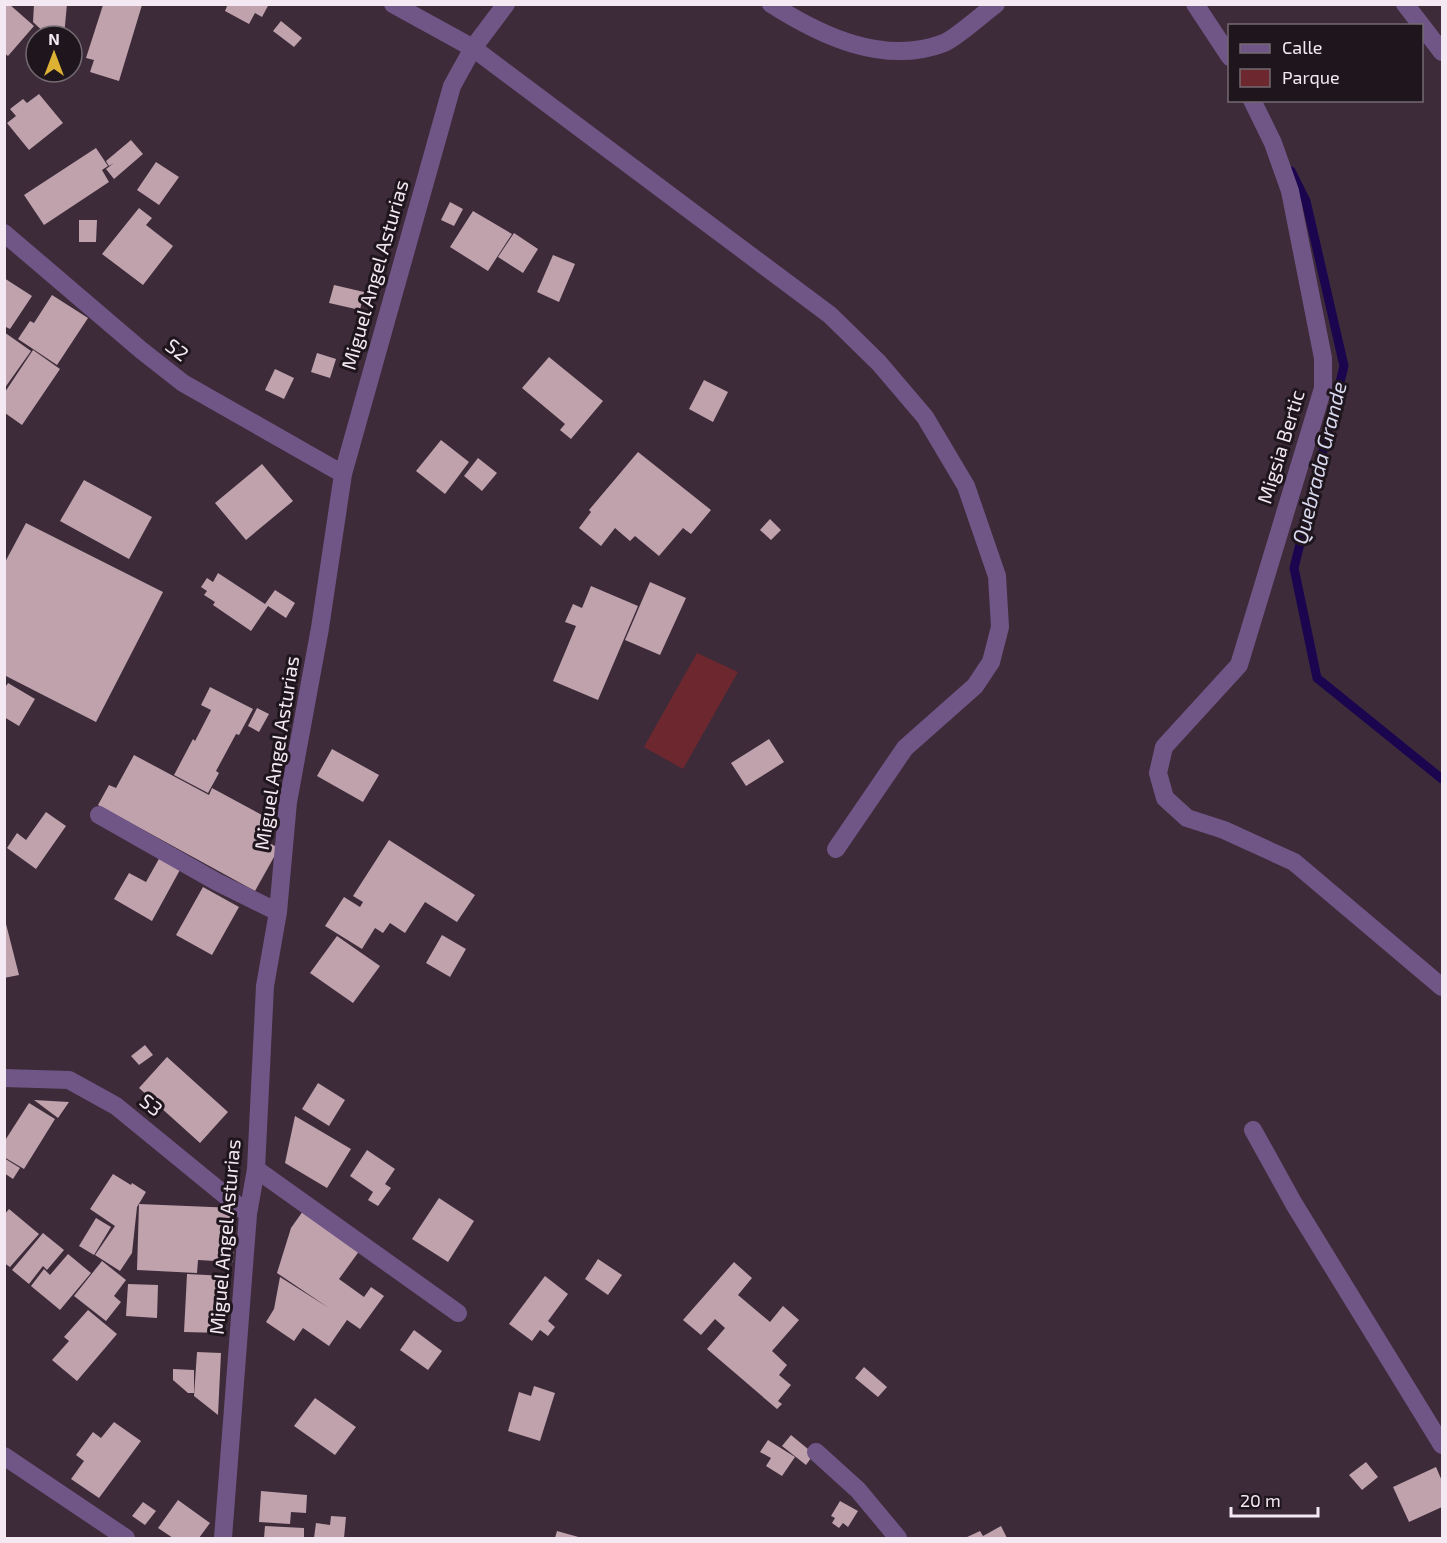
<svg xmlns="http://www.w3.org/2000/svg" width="1447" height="1543" font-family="'Exo 2',sans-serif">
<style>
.green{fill:#6c282e}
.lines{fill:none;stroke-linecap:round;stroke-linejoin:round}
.stream{stroke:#1b054f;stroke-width:9}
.building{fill:#bfa2ac}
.street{stroke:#705686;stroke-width:18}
.labels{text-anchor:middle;stroke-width:6;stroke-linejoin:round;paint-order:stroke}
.street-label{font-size:20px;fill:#f4e8f2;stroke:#1f161d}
.water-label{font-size:21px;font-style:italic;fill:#dadaf0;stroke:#1f161d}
</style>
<rect width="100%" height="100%" fill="#3d2b3a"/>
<path class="green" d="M697,653l41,19 -55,97 -39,-22z"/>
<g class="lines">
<path class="stream" d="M1291,171l15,30 38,165 -50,202 23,110 125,101"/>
</g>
<path class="building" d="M4,4h5l25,22 -26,30 -4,-3z
M34,4h33l-3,32h-16l-15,-14z
M228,4h41l-7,13 -7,-4 -6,11 -24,-13z
M103,5h39l-23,76 -29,-9 4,-12 -8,-2z
M281,21l21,17 -8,9 -21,-16z
M39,94l24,29 -34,27 -22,-27 9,-7 -6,-7 13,-10 4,4z
M131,140l12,14 -29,25 -8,-10 8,-6 -5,3 -3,-5z
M96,148l12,18 -6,4 7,12 -65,43 -20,-30z
M156,162l23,15 -20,28 -22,-15z
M450,202l13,7 -9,17 -13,-6z
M139,208l13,10 -6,7 27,21 -30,39 -41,-31z
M473,211l39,23 -24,37 -38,-24z
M79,220h18l-1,22h-17z
M514,233l24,16 -15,24 -25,-16z
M553,255l22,9 -16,38 -22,-10z
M4,278l28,18 -22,33 -6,-3z
M334,285l30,7 -4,18 -31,-7z
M52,295l36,23 -31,47 -39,-26 12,-18 4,2z
M4,332l27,19 -27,38z
M33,350l27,19 -38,56 -17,-12v-21z
M317,353l19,6 -6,19 -19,-6z
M549,357l54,44 -32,38 -11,-9 5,-6 -43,-36z
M275,369l19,9 -10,21 -19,-9z
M704,380l24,12 -15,30 -24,-13z
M441,440l28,22 -24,32 -29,-23z
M638,452l73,58 -20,24 -8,-6 -24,28 -24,-20 -5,5 -15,-13 -14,18 -22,-18 12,-16 -2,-2z
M478,458l19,15 -15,18 -18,-15z
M262,464l31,37 -47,39 -31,-37z
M84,480l68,37 -23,42 -69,-38z
M770,519l11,11 -10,10 -11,-10z
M26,523l137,69 -67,130 -92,-47v-111z
M218,573l47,31 10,-14 20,13 -9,15 -18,-12 -17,25 -38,-26 2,-3 -11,-7 3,-4 -6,-4 6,-9 6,4z
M650,582l36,16 -26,57 -35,-15z
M591,586l47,20 -40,94 -45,-19 23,-55 -11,-4 8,-18 9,4z
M8,683l27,16 -16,27 -15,-9v-28z
M210,687l43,22 -14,26 -3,-1 -20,37 3,2 -11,20 -34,-18 19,-36 2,2 16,-31 -10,-5z
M257,708l12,6 -10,18 -11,-6z
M769,739l15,23 -38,24 -15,-23z
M332,749l47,26 -16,27 -46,-26z
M134,755l75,40 3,-7 63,34 -10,19 14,7 -24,43 -157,-86 11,-20 7,3z
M46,812l20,14 -30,43 -29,-21 10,-15 9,7z
M389,840l86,55 -18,27 -32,-20 -20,31 -15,-10 -7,10 -8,-5 -13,21 -37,-23 19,-29 16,10 3,-5 -10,-6z
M160,857l21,11 -29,53 -38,-22 15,-26 17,9z
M203,887l36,20 -27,48 -36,-20z
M4,916l15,59 -15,3z
M442,935l24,14 -16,28 -24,-14z
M337,936l43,30 -27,37 -43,-30z
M145,1045l8,10 -14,10 -8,-9z
M167,1057l61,55 -28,31 -61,-55z
M318,1083l27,17 -16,26 -27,-17z
M34,1100l35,2 -11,16z
M29,1103l26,16 -31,50 -20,-12v-15z
M295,1116l56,33 -24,39 -42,-25z
M367,1150l28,19 -10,15 6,4 -13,18 -10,-6 5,-8 -23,-16z
M4,1158l16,10 -7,11 -9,-6z
M113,1174l18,11 1,-2 14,9 -9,15 -5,46 -12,18 -25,-16 20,-29 -25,-17z
M439,1198l35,23 -26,41 -36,-23z
M139,1204l96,4 -2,54 -35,-2 -1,13 -60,-3z
M9,1209l30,25 -29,33 -6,-4v-48z
M303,1211l57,39 -21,29 25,18 7,-10 13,9 -24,33 -13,-9 -18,26 -26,-18 -9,13 -28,-19 8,-13 6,-32 49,31 -52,-35 14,-45z
M96,1218l15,9 -17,28 -15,-9z
M43,1233l21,17 -17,20 -4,-4 -14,18 -17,-14z
M68,1254l23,19 -31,37 -29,-24 13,-17 6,6z
M598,1259l24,16 -14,20 -23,-16z
M102,1261l24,19 -12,16 7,6 -15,19 -32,-25z
M734,1262l18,16 -14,17 32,27 13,-16 16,14 -27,31 15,14 -8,10 12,10 -13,16 4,3 -5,5 -70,-60 18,-21 -10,-9 -14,16 -18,-15z
M187,1274l39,2 -3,57 -39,-1z
M545,1276l23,18 -20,27 7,6 -7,9 -8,-6 -8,11 -23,-17z
M128,1284l30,1 -1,33 -31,-2z
M88,1310l29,24 -40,47 -25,-21 17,-19 -5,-4z
M414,1330l28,21 -14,19 -28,-20z
M197,1352l24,1 -3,62 -24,-19z
M864,1367l23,20 -9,10 -23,-19z
M173,1369l21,1v23h-6l-15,-13z
M534,1386l21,7 -15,48 -32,-10 11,-39 12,4z
M315,1398l41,29 -21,28 -41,-29z
M114,1422l27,19 -42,57 -28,-19 13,-18 -8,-6 17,-23 8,6z
M791,1435l23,19 -8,11 -24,-19z
M768,1440l27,17 -13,19 -16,-10 5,-8 -11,-6z
M1366,1462l12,15 -16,13 -13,-15z
M1436,1467l6,14v26l-33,15 -16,-35z
M261,1491l46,4 -1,18 -15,-1 -1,12 -31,-2z
M178,1500l32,23 -11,15h-26l-15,-10z
M840,1501l18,10 -10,16 -5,-4 -4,5 -7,-5 3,-5 -4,-2z
M143,1502l13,9 -11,14 -13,-9z
M331,1516l15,1 -2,21h-30l2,-15 14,2z
M265,1526l39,2v10h-40z
M1001,1526l6,12h-42l15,-7 3,5z
M557,1531l25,7h-27z"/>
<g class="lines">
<path class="street" d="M393,4l80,44 357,267 49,48 46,54 41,69 31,90 3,51 -9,35 -16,24 -70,62 -69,101
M771,4c50,32 113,62 173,39 12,-5 40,-30 52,-39
M1195,4l35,53
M1405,4l37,48
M1252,100l21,43 17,48 33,167v30l-84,277 -75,82 -6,26 7,25 22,20 37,12 70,32 148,125
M4,233l137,117 42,33 160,91
M99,815l118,67 61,30
M4,1078l65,2 47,26 132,108
M1253,1130l41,74 148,241
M256,1169l202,144
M816,1452l42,38 40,48
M4,1456l122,82
M223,1538l25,-324 8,-45 9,-183 13,-74 10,-110 32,-174 23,-154 109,-388 21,-38 33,-44"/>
</g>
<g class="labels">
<g class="street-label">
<text transform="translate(375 275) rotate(-74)" y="7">Miguel Angel Asturias</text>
<text transform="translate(177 350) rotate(38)" y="7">S2</text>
<text transform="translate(1281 447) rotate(-73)" y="7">Migsia Bertic</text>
<text transform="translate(277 753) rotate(-81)" y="7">Miguel Angel Asturias</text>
<text transform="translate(151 1105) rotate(39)" y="7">S3</text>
<text transform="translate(225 1237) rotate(-85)" y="7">Miguel Angel Asturias</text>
</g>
<g class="water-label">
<text transform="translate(1320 463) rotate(-76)" y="7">Quebrada Grande</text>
</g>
</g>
<rect width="1447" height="1543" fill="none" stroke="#f4e8f2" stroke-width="12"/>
<rect x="1228" y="24" width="195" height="78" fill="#1f161d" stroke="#746a72" stroke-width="1.5"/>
<rect x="1240" y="44" width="30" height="9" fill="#705686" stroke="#746a72" stroke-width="1.5"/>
<text x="1282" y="54" font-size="18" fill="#f4e8f2">Calle</text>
<rect x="1240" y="69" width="30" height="18" fill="#6c282e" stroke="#746a72" stroke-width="1.5"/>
<text x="1282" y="84" font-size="18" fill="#f4e8f2">Parque</text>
<g transform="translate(54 54)"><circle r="28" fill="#1f161d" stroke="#746a72" stroke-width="1.5"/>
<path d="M0-4.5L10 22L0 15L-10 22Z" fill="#ddb133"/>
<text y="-9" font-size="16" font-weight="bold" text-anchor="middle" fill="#f4e8f2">N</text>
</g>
<path d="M1231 1507v9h87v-9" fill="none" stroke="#f4e8f2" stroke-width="3"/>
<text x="1240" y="1507" font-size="18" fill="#f4e8f2" stroke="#1f161d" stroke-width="4.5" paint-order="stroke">20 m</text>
</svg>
